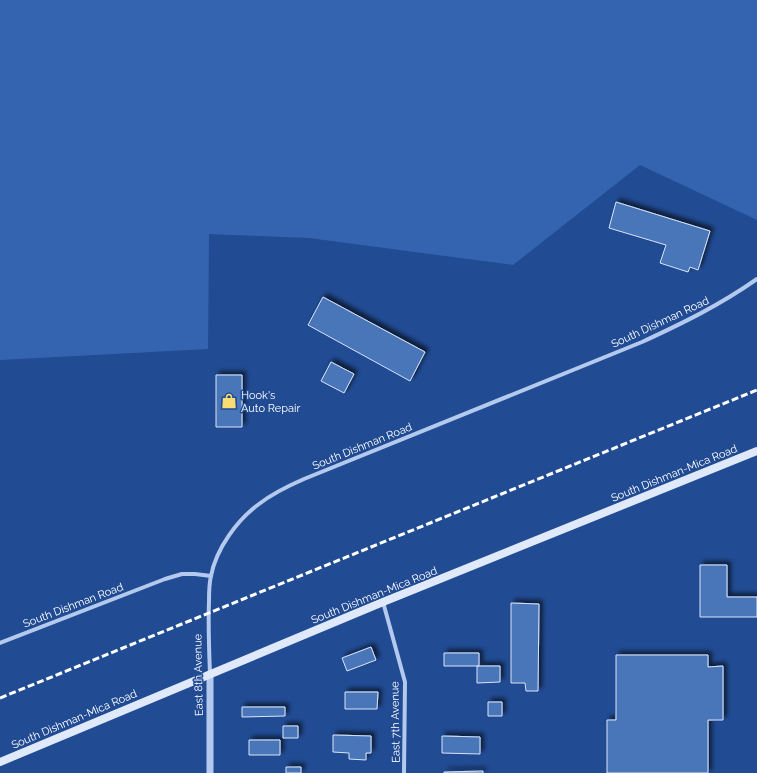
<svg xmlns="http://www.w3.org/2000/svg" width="757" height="773" font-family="Raleway,sans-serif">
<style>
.green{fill:#3464b0}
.building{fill:#4974b9;stroke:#d8e5fa;filter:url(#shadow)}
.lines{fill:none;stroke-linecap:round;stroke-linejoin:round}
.minor{stroke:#b3c9ed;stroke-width:4}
.tertiary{stroke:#b3c9ed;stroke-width:7}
.secondary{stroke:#dfe9fa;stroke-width:8}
.rail{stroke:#fff;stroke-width:3;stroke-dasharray:7 3;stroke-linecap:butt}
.labels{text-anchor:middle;stroke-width:3;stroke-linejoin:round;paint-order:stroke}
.street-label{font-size:11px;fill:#fff;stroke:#214b93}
.poi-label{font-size:11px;fill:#fff;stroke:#214b93;text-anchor:start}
</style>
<defs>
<filter id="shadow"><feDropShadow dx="3.5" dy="-3.5" stdDeviation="2" flood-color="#0009"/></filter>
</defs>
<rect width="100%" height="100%" fill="#214b93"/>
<path class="green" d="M0,0h757v220l-117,-55 -127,100 -204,-27 -100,-4 -1,115 -208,11z"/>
<path class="building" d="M616,202l94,29 -12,39 -8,-3 -2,5 -28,-9 6,-18 -57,-17z
M323,297l102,55 -15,29 -102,-56z
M331,362l23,12 -10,19 -23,-12z
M216,375h26v52h-26z
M700,565h27v32h30v20h-57z
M511,603l28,1 -1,87h-12l-1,-8h-14z
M371,647l5,13 -29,11 -5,-13z
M444,653h35v13h-35z
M616,655h92v12l15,-1v54h-15v53h-101v-53h9z
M477,666h23v16l-23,1z
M345,692h33l-1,17h-32z
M488,702h14v14h-14z
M242,707h43v9l-43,1z
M283,726h15v12h-15z
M333,735l38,1v17h-5v7l-17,-1v-6l-16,-1z
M442,736l38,1v17l-38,-1z
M249,740h31v15h-31z
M286,767h15v6h-15z
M483,771v2h-39v-1z"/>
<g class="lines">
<path class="minor" d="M383,602l22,80 -1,91
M0,643l165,-64 17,-5h13l16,2
M210,674c-1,-25 -2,-49 -1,-73 0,-9 0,-17 2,-25 5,-27 26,-56 48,-72 14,-11 29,-18 45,-25l338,-137c41,-19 78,-37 115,-63"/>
<path class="tertiary" d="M210,773v-99"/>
<path class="secondary" d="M0,762l383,-160 374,-151"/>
<path class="rail" d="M0,698l757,-308"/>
</g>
<defs>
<symbol id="shop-bare" viewBox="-9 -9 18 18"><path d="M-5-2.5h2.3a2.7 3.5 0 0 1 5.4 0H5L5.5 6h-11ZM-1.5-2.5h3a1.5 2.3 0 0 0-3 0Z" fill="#fadc74" stroke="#214b93" stroke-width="2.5" paint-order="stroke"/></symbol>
</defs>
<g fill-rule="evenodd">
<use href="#shop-bare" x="218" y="390" width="22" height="22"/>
</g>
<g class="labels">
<g class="street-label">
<text transform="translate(660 322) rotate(-25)" y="4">South Dishman Road</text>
<text transform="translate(362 446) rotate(-22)" y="4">South Dishman Road</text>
<text transform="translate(674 473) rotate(-22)" y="4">South Dishman-Mica Road</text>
<text transform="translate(374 595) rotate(-22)" y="4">South Dishman-Mica Road</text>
<text transform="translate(73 605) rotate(-21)" y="4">South Dishman Road</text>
<text transform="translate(198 675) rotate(-91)" y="4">East 8th Avenue</text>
<text transform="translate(74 719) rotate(-23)" y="4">South Dishman-Mica Road</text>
<text transform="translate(395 722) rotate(-91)" y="4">East 7th Avenue</text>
</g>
<g class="poi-label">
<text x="241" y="399">Hook's<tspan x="241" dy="13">Auto Repair</tspan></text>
</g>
</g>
</svg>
